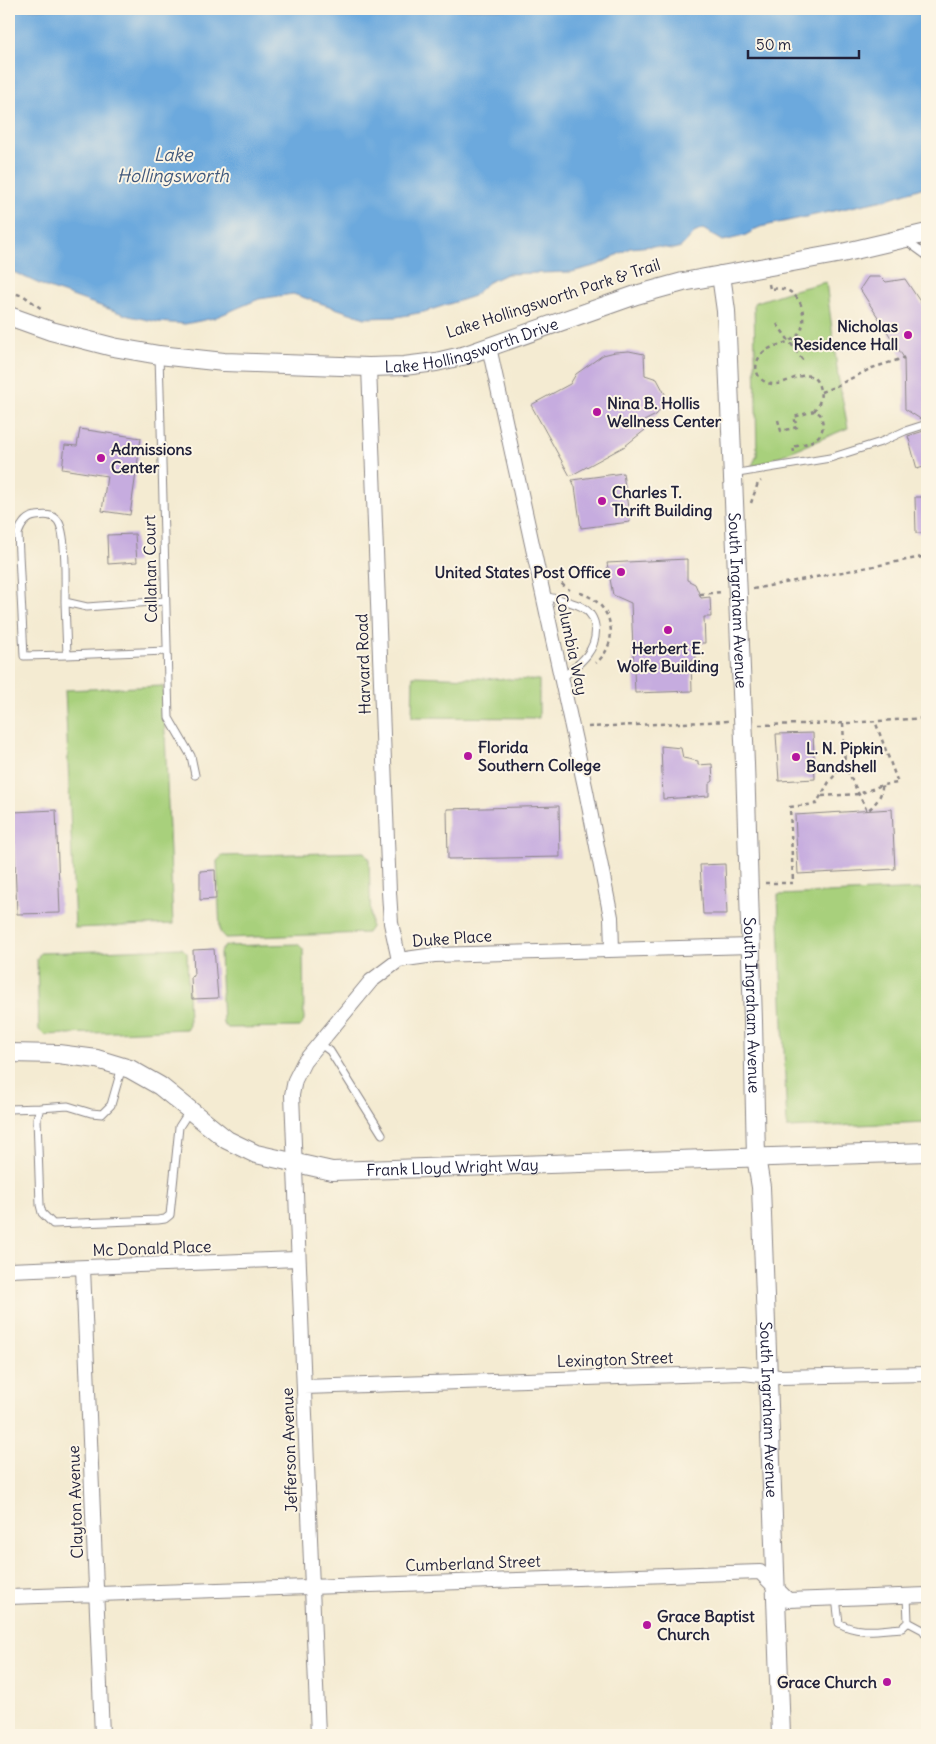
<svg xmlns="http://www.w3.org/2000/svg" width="936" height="1744" font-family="Delius,sans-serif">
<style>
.green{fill:#a8d07b;stroke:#65795b}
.water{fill:#6ca9dd;stroke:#47668c}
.building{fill:#c6acdf}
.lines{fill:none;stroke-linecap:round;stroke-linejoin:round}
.service-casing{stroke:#8b8686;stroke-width:9}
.minor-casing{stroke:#8b8686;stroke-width:16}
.tertiary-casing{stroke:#8b8686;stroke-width:20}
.path{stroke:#8b8686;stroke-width:2.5;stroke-dasharray:4 4;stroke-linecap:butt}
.service{stroke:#fff;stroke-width:7}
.minor{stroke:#fff;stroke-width:14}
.tertiary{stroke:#fff;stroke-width:18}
.poi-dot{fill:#b5179e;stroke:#fcf5e5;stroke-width:2}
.labels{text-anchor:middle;stroke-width:4;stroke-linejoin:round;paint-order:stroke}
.street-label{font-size:16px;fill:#22223b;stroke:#fcf5e5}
.poi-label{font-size:16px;font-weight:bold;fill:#22223b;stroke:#fcf5e5;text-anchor:start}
.water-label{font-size:18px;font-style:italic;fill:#40587c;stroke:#fcf5e5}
</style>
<rect width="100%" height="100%" fill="#fcf5e5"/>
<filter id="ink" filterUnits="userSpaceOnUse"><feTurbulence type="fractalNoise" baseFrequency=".02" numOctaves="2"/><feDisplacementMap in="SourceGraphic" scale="10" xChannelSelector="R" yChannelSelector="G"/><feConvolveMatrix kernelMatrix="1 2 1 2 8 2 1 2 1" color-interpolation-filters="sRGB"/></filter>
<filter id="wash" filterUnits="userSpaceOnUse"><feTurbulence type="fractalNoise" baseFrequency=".0096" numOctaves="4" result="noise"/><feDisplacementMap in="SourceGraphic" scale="20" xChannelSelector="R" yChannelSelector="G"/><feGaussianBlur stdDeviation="1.12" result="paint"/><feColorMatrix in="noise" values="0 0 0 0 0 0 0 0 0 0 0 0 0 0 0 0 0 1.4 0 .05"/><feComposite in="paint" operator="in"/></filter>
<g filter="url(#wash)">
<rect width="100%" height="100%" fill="#f4ebd2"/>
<path class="green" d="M826,282l12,94 10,52 -97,40 6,-13 -3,-152 36,-12z
M413,676l126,4v38l-127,-1z
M163,686l10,238 -98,4 -10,-238z
M364,852l5,7 2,68 -4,6 -142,5 -5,-6 -3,-71 5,-5z
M922,889l5,133v100l-140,6 -9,-233z
M298,944l5,5 1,72 -4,6 -72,1 -5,-4 -3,-72 5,-6z
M182,948l5,5 2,72 -3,4 -142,6 -5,-5 -2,-71 3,-6z"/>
<path class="water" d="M9,9h918v177l-39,13 -128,28 -16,9 -21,5 -20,-12 -9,4 -13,14 -8,2 -22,-3 -21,2 -32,17 -26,7 -66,2 -19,9 -13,13 -50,16 -27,5 -32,1 -72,-24 -34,5 -45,19 -29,6 -27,-2 -29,-6 -83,-29 -37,-17z"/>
<g id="blocks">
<path class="building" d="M868,277h13l5,5 19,-3 22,33v107l-5,1 -17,-11 -1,-51 -44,-69z
M629,351l15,3 1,21 12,4 8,15 -1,9 -3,6 -5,6 -12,6 1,9 -20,16 -55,30 -39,-71 39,-21 6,-10 27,-19 12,-3z
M80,429l61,9 -11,77 -28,-4 5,-35 -45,-7 3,-24 12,1z
M927,430v36l-10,3 -9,-33z
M623,473l7,49 -49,6 -6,-41 -3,-7z
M915,497h12v36h-11z
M135,534l2,28 -29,2 -1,-29z
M687,559v21l8,4 6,14 9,-1 1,20h-7l1,26h-10l1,17h-5l1,31 -57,2 -4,-90 -18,-8 -6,-32z
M813,733l2,46 -36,2 -3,-47z
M661,746l20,2 2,10 15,3v4l14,-1 1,17 -4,3v12l-46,3z
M559,806l1,51 -112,2 -1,-50z
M892,809l3,60 -97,5 -3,-59z
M56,810l4,103 -43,1 -4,-102z
M725,864l2,50h-24l-3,-49z
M215,870l1,29 -16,1v-29z
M214,949l4,49 -26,1 -1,-22 3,-1 -1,-26z"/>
</g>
</g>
<g filter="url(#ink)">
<use href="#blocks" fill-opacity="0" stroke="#8b8686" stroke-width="1"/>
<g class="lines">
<defs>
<path id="service" d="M905,240l22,16
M159,355l10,363 22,38 4,19
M732,474l98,-16 51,-16 24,-11 22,-7
M544,596c11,3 28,5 38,11 17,10 17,32 5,48 -7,9 -17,16 -26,24
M65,602l2,53 99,-4
M67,655l-43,1 -6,-122c3,-9 8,-17 18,-18 8,-1 17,-2 22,5 9,12 7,64 7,81l22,5 78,-6
M319,1043l11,8 52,83
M122,1067l-11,38 -9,9 -11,-1 -23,-7 -28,2 -3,10 3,87 2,8 11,11 105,-4 7,-1 5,-4 9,-88 11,-17
M9,1109l31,-1
M836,1598l3,25c20,12 42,6 63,5l6,-6 -1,-26
M908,1622l15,8 4,6"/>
<path id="minor" d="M489,347l97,444 25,126 1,32
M369,367l20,525 2,31 8,37
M83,1268l19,467
M9,1270l288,-11
M304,1387l439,-14 36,4 148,-3
M9,1597l751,-25 28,28 139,-5
M318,1735l-26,-640 3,-15 9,-18 67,-81 28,-21 35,-5 317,-9"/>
<g id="tertiary">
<path id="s1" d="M721,275l5,36 19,453 8,257 3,136 5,30 20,548"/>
<path id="s2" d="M9,316l42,15 62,16 46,8 65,7 145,5 35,-1 32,-4 30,-7 170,-60 47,-13 159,-29 85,-20"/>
<path id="s3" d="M9,1053l49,1 39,5 33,10 30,17 67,54 29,14 76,17 595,-19"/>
</g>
</defs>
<use href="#service" class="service-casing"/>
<use href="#minor" class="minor-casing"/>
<use href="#tertiary" class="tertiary-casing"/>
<path class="path" d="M769,284l1,5c9,-1 17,-1 24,6 6,5 9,13 9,20 3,34 -31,24 -43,41 -9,13 -1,29 16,28 14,-1 38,-22 44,6 2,8 -1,15 -6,21l6,3c10,23 -9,29 -27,33l1,5
M9,292l15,4 18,13
M777,324l27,38
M821,392l13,-5 38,-19 32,-10
M778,420l3,11 16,-4 -3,-10 20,-6
M751,503l7,-20 3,-2
M556,578l10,10 4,2
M753,589l174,-33
M580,593c32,9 42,48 16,70
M700,594l23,-2
M843,723l2,43 22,45c8,-6 16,-16 15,-26
M759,725l90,-2 78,-5
M588,727l141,-6
M822,796l37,-2 23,-9 16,-2 -23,-62
M765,883h28l-3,-76 26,-3 13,-22 16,-19"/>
<use href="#service" class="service"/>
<use href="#minor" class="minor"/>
<use href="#tertiary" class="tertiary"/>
</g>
</g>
<g class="poi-dot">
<circle cx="908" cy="335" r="5"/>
<circle cx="597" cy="412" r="5"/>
<circle cx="101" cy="458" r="5"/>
<circle cx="602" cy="501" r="5"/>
<circle cx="621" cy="572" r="5"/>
<circle cx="668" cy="630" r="5"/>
<circle cx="468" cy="756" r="5"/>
<circle cx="796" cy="757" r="5"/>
<circle cx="647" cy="1625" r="5"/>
<circle cx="887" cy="1682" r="5"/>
</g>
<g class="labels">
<g class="street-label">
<text transform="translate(553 298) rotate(-18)" y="6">Lake Hollingsworth Park &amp; Trail</text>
<text dy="6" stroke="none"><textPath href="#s2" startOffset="471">Lake Hollingsworth Drive</textPath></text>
<text transform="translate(150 569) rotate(-91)" y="6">Callahan Court</text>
<text dy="6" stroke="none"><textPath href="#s1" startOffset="326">South Ingraham Avenue</textPath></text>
<text transform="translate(572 644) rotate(78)" y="6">Columbia Way</text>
<text transform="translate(363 664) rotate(-92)" y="6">Harvard Road</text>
<text transform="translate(452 938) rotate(-4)" y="6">Duke Place</text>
<text dy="6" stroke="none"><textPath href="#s1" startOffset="731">South Ingraham Avenue</textPath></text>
<text dy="6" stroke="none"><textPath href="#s3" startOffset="474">Frank Lloyd Wright Way</textPath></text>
<text transform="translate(152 1248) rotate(-2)" y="6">Mc Donald Place</text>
<text transform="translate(615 1359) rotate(-2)" y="6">Lexington Street</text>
<text dy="6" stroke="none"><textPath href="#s1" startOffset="1136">South Ingraham Avenue</textPath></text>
<text transform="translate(289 1450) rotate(-92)" y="6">Jefferson Avenue</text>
<text transform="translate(75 1502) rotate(-92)" y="6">Clayton Avenue</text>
<text transform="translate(473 1563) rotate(-2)" y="6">Cumberland Street</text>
</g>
<g class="poi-label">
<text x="898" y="332" text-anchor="end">Nicholas<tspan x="898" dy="18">Residence Hall</tspan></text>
<text x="607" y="409">Nina B. Hollis<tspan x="607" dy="18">Wellness Center</tspan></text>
<text x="111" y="455">Admissions<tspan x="111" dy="18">Center</tspan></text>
<text x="612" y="498">Charles T.<tspan x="612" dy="18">Thrift Building</tspan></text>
<text x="611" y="578" text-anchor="end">United States Post Office</text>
<text x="668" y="654" text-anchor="middle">Herbert E.<tspan x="668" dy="18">Wolfe Building</tspan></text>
<text x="478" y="753">Florida<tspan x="478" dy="18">Southern College</tspan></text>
<text x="806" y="754">L. N. Pipkin<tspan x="806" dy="18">Bandshell</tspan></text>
<text x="657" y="1622">Grace Baptist<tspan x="657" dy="18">Church</tspan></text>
<text x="877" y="1688" text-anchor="end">Grace Church</text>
</g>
<g class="water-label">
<text x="173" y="161">Lake<tspan x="173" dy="21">Hollingsworth</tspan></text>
</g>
</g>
<rect width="936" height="1744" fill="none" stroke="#fcf5e5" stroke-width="30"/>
<path d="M748 50v8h111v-8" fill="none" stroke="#22223b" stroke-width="2.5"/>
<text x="756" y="50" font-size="15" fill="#22223b" stroke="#fcf5e5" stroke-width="4" paint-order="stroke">50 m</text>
</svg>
